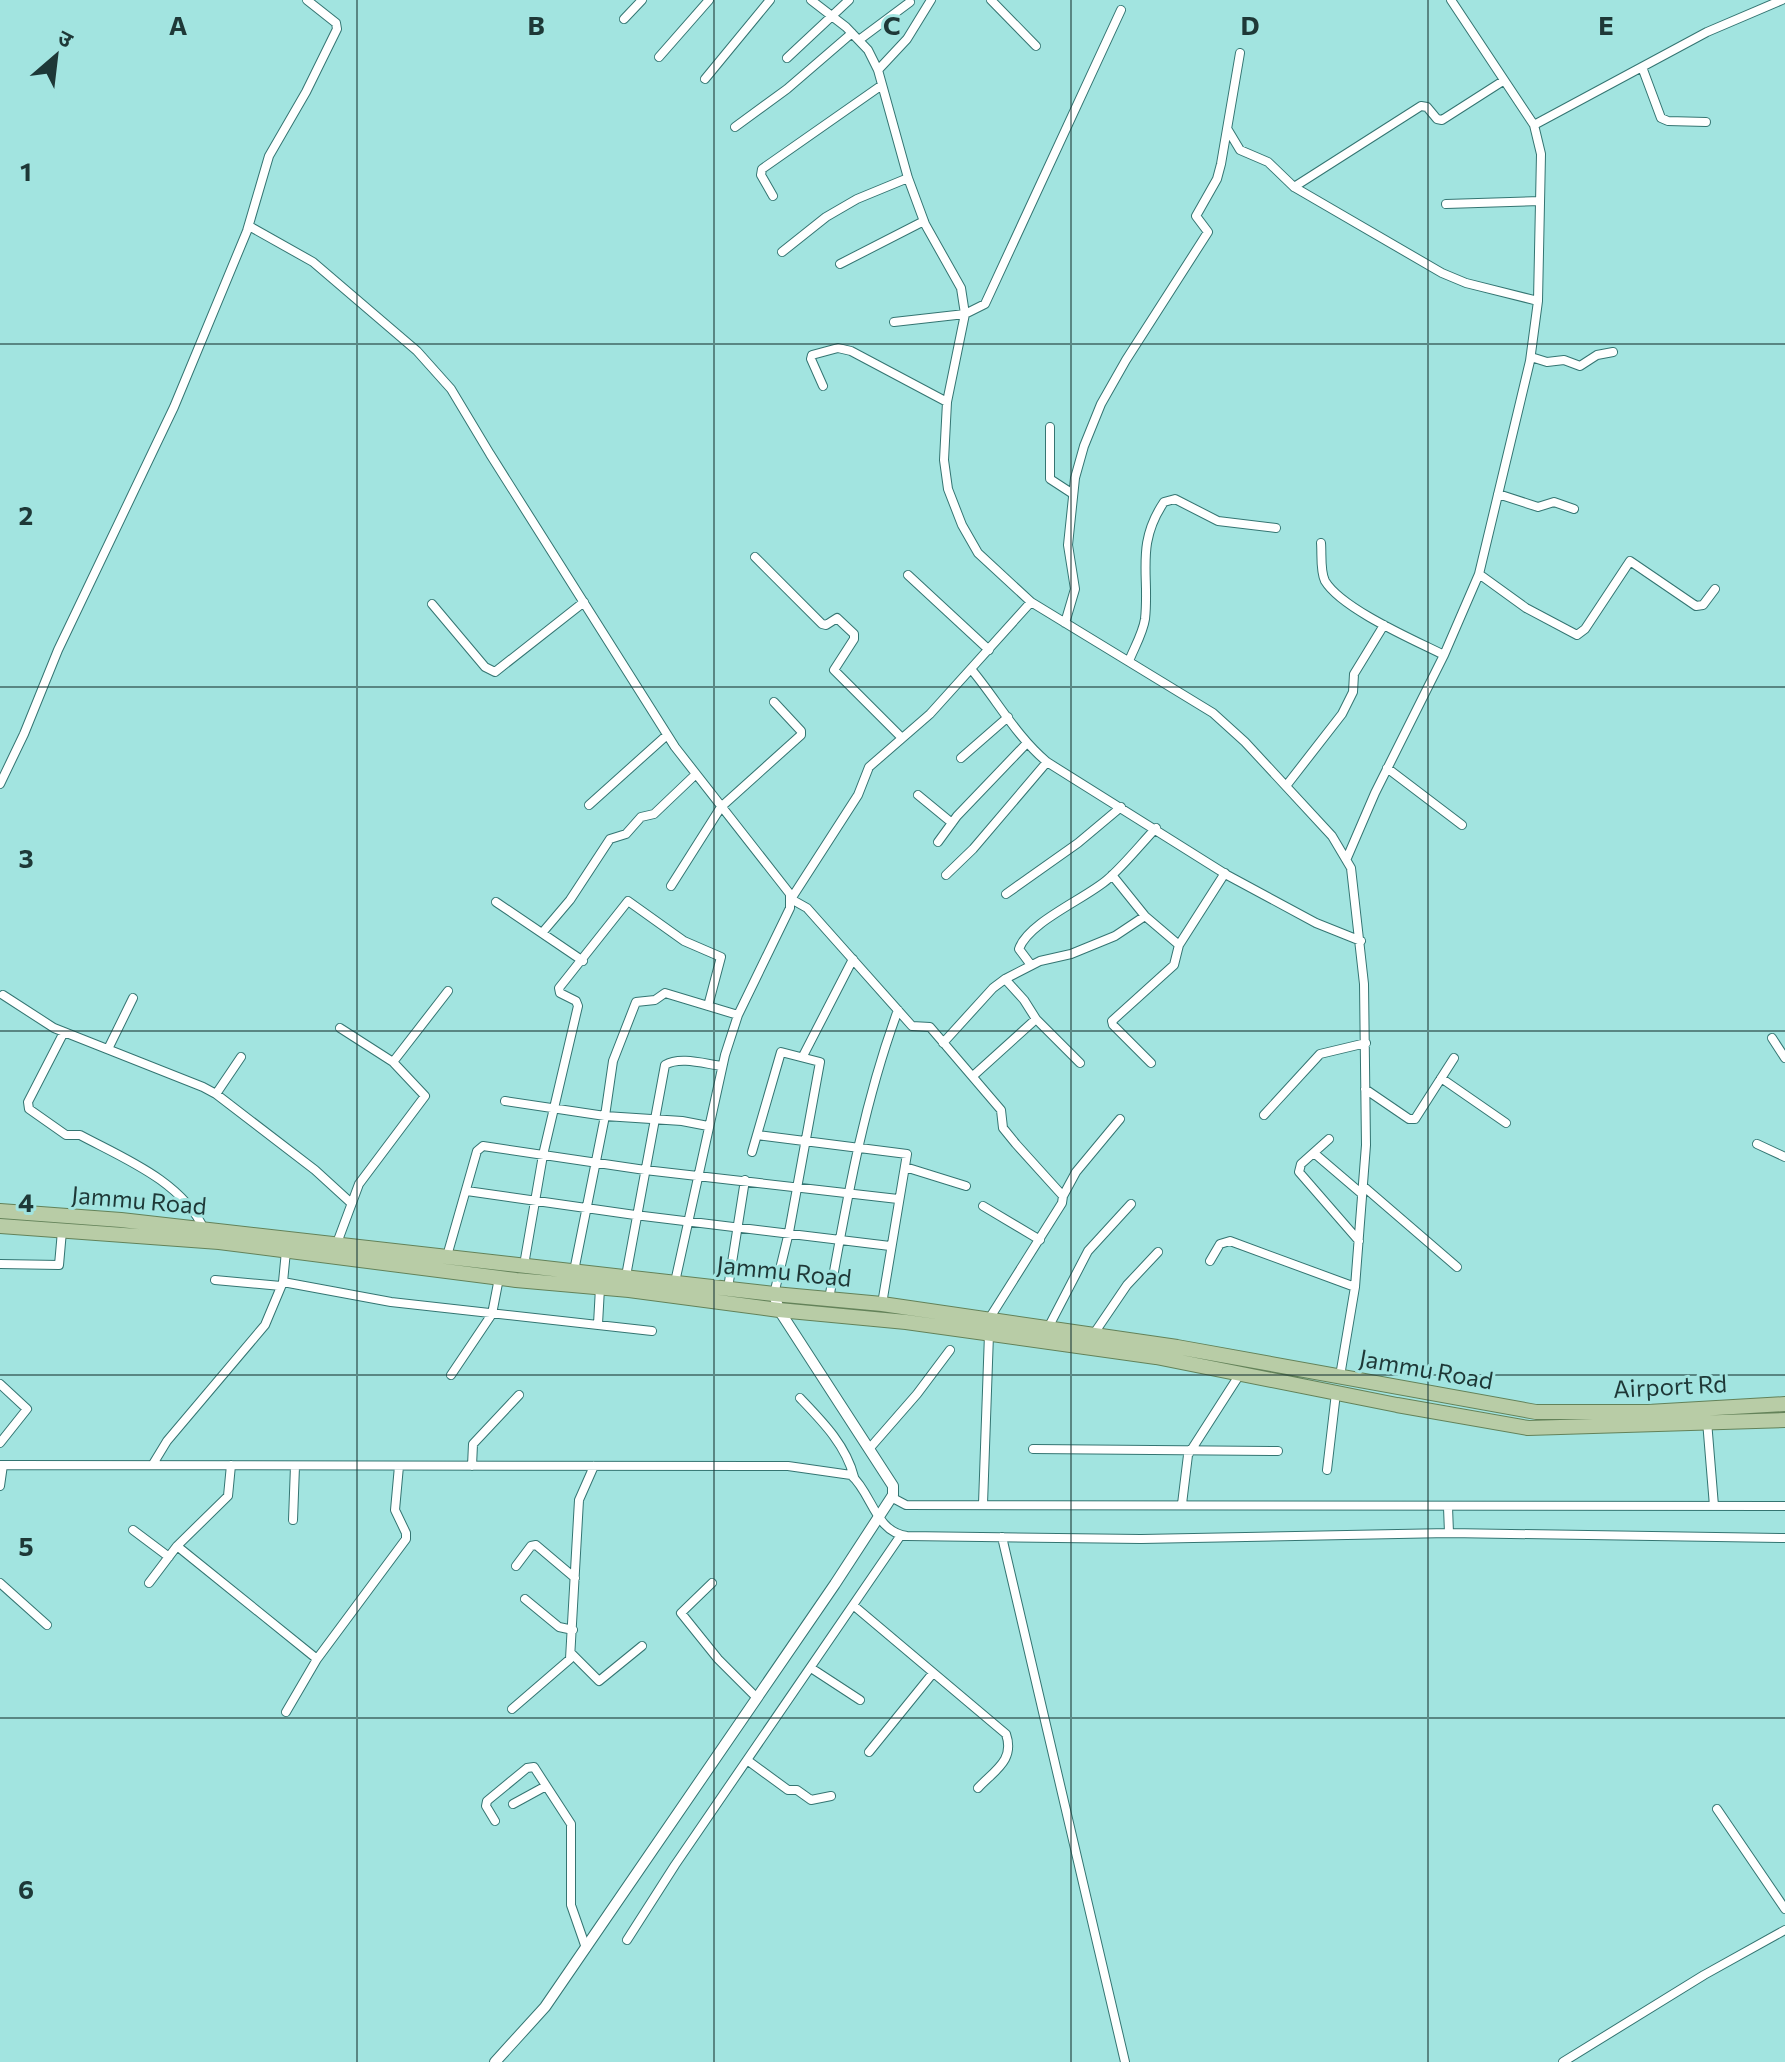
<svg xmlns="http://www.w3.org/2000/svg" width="1785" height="2062" font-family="Commissioner,'Noto Sans Devanagari',sans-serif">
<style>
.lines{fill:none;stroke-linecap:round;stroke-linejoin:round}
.minor-casing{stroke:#347572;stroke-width:10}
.tertiary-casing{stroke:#347572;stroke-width:12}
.primary-casing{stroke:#638259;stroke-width:16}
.minor{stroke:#fff;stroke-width:8}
.tertiary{stroke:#fff;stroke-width:10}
.primary{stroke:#b8cca6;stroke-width:14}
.grid{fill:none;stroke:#1e3837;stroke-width:2;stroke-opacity:0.55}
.labels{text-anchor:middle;stroke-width:6;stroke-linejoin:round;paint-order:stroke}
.street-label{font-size:24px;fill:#1e3837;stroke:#a2e4e0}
.grid-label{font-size:26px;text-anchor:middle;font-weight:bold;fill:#1e3837;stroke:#a2e4e0;stroke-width:6;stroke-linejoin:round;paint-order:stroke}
</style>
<rect width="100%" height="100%" fill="#a2e4e0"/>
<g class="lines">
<defs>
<path id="minor" d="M811,0l35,27 22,23 10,20 30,108 17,46 36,64 4,26 -18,88 -3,58 4,29 14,36 16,28 53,49 182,111 32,29 87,94 19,32 13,116 2,161 -11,142 -15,89
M991,0l45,46
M624,19l18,-19
M859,40l51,-38
M659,57l50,-57
M787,58l62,-58
M1642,67l19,51 7,3 38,1
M878,70l29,-31 24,-39
M705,79l65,-79
M1534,125l173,-93 75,-32
M735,127l52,-38 65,-56
M1228,130l12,20 28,12 26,25 148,86 24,10 72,18
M1294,187l127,-81 6,1 10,12 5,1 61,-39
M773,196l-12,-21 1,-6 120,-84
M1446,204l94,-3
M249,226l64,36 104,89 34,38 39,65 185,293 115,147v14l-52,107 -13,40 -50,227
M782,252l44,-35 31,-18 51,-21
M840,264l84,-43
M894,322l71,-8 20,-10 136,-294
M1531,357l16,5 17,-2 16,6 17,-11 16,-3
M823,386l-12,-27 1,-4 26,-7 13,3 96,51
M1050,427v52l23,15
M1498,494l40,13 16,-5 20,7
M1321,543c1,11 -1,28 4,38 17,28 89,59 119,74
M755,557l67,67 4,1 11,-7 17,16v5l-20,31 68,68
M1479,574l47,34 51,27 8,-6 45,-68 66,45 7,-1 12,-16
M908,575l81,75
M432,604l53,63 10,5 89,-70
M1065,623l10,-34 -7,-44 7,-67 9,-32 17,-42 25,-44 82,-128 -12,-16 21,-37 4,-15 19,-111
M1129,661c5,-13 14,-28 16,-42 5,-44 -10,-74 19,-117l11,-3 43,22 58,7
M971,669c26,31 45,67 76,93l180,113 89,48 45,18
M961,758l47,-41
M1387,768l75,57
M0,784l24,-50 34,-84 116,-243 73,-176 22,-75 37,-64 31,-63 -1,-6 -29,-23
M1286,786l56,-72 11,-22 1,-18 30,-49
M918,795l34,28
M589,805l78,-70
M938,842l19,-26 69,-72
M1347,858l28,-65 69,-138 35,-81 51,-213 8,-60 3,-147 -7,-29 -83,-125
M946,875l27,-26 74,-87
M1112,875l33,41 34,29
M671,886l50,-79 80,-72v-4l-27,-29
M1006,894l72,-51 43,-36
M496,902l87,59
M542,933l28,-33 40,-61 16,-5 15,-17 13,-3 42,-40
M1031,965l-12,-16c9,-27 68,-51 89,-70 17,-15 32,-34 48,-51
M1005,979l19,21 12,19 44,44
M3,995l51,33 149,59 13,7 99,76 35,32
M64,1032l-36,70 1,7 37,26h14c45,24 101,46 124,94
M1772,1038l13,20
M943,1043l50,-55 12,-9 35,-18 31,-7 44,-18 30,-20
M108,1049l25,-51
M803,1056l50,-97
M393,1062l55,-71
M1151,1063l-38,-38 -1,-4 62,-56 5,-20 46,-72
M973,1076l63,-57
M1441,1078l65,45
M1365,1089l44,30h6l39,-61
M216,1094l25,-37
M505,1101l100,15 77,5 26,5
M1264,1115l56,-61 46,-11
M757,1135l150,19 -25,150
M1329,1139l-28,25 -2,8 60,69
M1757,1144l28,13
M752,1152l29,-100 39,10 -31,170 -15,62
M1314,1153l48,41
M905,1167l61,19
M1363,1186l94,81
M467,1191l168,24 255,31
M1063,1196l13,-24 44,-53
M983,1206l57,34
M337,1243l22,-59 66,-88 -32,-34 -53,-34
M447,1256l30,-105 6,-5 162,24 253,29
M1210,1261l10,-17 10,-3 125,46
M0,1264l59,1 3,-34
M524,1265l19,-110 35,-149 -2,-5 -16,-8 -1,-5 69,-87 56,40 37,16 -13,49
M574,1271l31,-155 8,-55 23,-59 19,-2 10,-7 73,22
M626,1276l39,-211c15,-9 40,-1 57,1
M215,1280l66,6
M283,1282l108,20 261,29
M728,1288l17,-108
M829,1299c18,-99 34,-194 69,-289
M989,1319l73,-116 1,-7 -47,-52 -13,-16 -2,-18 -71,-83 -18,-1 -105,-118 -16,-9 67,-104 11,-28 61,-53 101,-112
M598,1324l2,-36
M1048,1328l40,-77 43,-47
M1093,1335l34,-50 31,-33
M451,1375l41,-61 7,-36
M0,1384l27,25 -27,34
M800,1398c22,23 46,47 54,79
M1707,1421l7,85
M869,1449l48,-55 33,-44
M1033,1449l245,2
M153,1464l14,-23 98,-116 18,-43 3,-31
M0,1465l788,1 63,9c21,18 24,57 56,61l234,3 308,-6 336,5
M231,1465l-3,31 -51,50 140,113 -31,53
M472,1466l1,-22 46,-49
M1327,1470l9,-77
M0,1486l3,-21
M891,1497l15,8 879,1
M983,1504l6,-170
M1182,1504l6,-49 52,-81
M1448,1507l1,26
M293,1520l2,-54
M133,1530l36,27
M1002,1537l123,525
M516,1566l15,-20 5,-1 39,33
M0,1583l47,42
M149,1583l28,-37
M712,1583l-31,30 37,46 39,39
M525,1599l34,28 14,3
M853,1605l153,129c9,26 -11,36 -28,54
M571,1653l28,28 43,-35
M317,1659l89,-120v-6l-11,-23 4,-44
M811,1668l49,32
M512,1709l58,-50 9,-159 15,-34
M869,1752l64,-79
M747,1760l41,30h9l14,10 20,-4
M513,1804l33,-18
M1717,1809l68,100
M495,1821l-9,-15 1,-5 40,-33 7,-1 37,57v81l15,43
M627,1940l48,-75 226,-330
M1563,2062l141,-87 81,-45"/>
<path id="tertiary" d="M495,2062l50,-55 290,-423 58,-89v-9l-114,-176 -5,-16"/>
<path id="primary" d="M0,1211l121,9 653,74 108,10 295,43 359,65h112l137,-8
M0,1226l219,16 297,38 113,10 150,20 127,12 250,35 241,48 131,23 257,-8"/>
</defs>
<use href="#minor" class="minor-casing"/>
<use href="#tertiary" class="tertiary-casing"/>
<use href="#primary" class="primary-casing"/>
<use href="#minor" class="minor"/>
<use href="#tertiary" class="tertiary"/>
<use href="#primary" class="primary"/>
</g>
<path class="grid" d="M357,0v2062M714,0v2062M1071,0v2062M1428,0v2062M0,344h1785M0,687h1785M0,1031h1785M0,1375h1785M0,1718h1785"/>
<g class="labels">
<g class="street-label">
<text transform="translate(139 1201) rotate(5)" y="8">Jammu Road</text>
<text transform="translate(784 1272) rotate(6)" y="8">Jammu Road</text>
<text transform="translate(1426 1370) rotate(10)" y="8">Jammu Road</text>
<text transform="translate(1670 1387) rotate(-3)" y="8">Airport Rd</text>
</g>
</g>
<g class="grid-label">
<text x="178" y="35">A</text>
<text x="536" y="35">B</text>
<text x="892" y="35">C</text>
<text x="1250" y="35">D</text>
<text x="1606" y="35">E</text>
<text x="26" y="181">1</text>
<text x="26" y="525">2</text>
<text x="26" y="868">3</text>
<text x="26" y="1212">4</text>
<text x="26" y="1556">5</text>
<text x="26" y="1899">6</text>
</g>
<g transform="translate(56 56) rotate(28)" stroke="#a2e4e0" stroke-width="6" paint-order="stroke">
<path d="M0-6L14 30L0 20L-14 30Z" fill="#1e3837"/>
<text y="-12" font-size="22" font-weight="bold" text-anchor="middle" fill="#1e3837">उ</text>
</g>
</svg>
